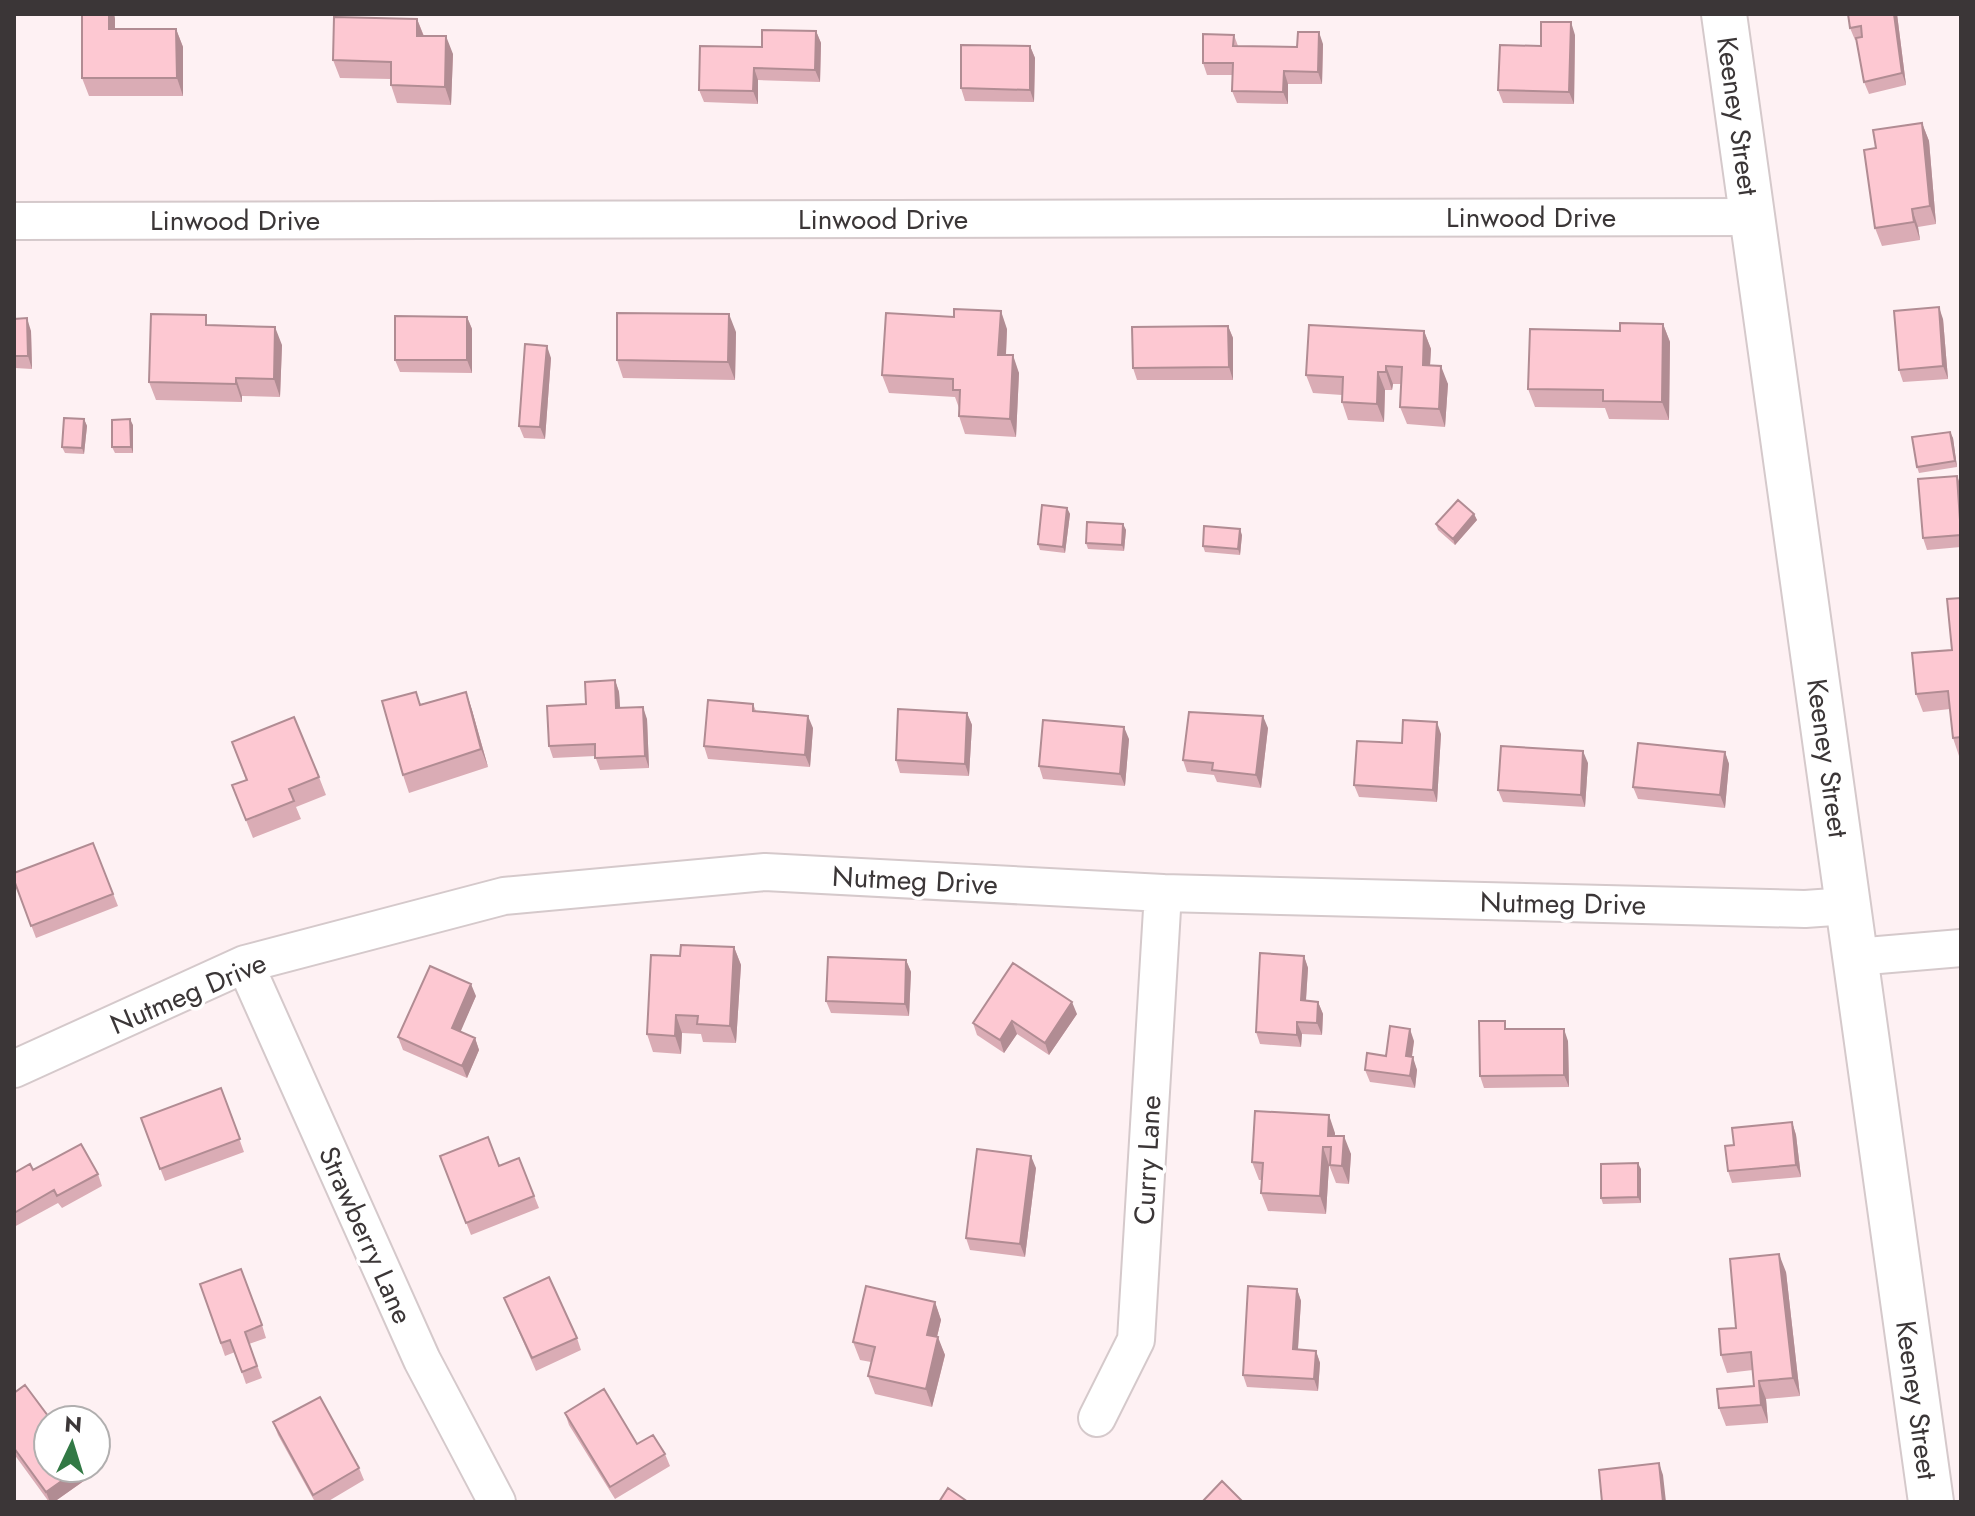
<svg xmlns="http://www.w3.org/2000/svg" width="1975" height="1516" font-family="Jost,sans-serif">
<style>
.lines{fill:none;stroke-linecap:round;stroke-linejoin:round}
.minor-casing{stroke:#d5c9cb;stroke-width:40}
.major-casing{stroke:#d5c9cb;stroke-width:48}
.minor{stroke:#fff;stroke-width:36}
.major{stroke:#fff;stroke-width:44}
.wall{fill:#daacb5}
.shaded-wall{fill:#b18c93}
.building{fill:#fdc8d2;stroke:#b18c93;stroke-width:2}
.labels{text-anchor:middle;stroke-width:7;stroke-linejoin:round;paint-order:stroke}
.street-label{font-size:28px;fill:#3b3637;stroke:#fff}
</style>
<rect width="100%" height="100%" fill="#fef1f3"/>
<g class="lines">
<defs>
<path id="minor" d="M14,221l1738,-4
M1855,957l106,-9
M245,964l177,396 75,142
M14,1069l231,-105 259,-68 261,-24 398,21 642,16 43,-3
M1097,1418l39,-78 27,-447"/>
<path id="major" d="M1724,14l207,1488"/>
</defs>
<use href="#minor" class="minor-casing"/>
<use href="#major" class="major-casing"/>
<use href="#minor" class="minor"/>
<use href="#major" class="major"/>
</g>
<path class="wall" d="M82,14h32l1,5v10h61l7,18v49h-94l-7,-18z
M1897,14l9,71 -37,9 -5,-12 -8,-42h-1l-5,-12z
M417,19l7,17 29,18 -2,51 -54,-2 -6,-18v-6l-51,-1 -7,-18z
M816,31l5,12 -1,39 -62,-2v24l-54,-2 -5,-12 63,-43z
M1234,35l4,11 59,1 26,-3 -1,40h-34v20l-51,-1 -5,-12v-16h-25l-4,-12z
M1575,35l-1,69 -71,-1 -5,-13 43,-44z
M1030,46l5,12 -1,44 -69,-1 -4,-13z
M1922,123l7,18 7,83 -18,3 2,13 -38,6 -7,-18 1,-80z
M467,317l5,12v44l-72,-1 -5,-12z
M14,319l17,12 1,38 -17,-1 -1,27z
M1943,319l5,60 -45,3 -4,-12z
M1663,324l7,18 -1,78 -60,-1 -4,-11 -70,-1 -7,-18 92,-58z
M210,325l72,20 -2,52 -38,-1v6l-86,-2 -7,-18z
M1228,326l5,12v42h-96l-4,-12z
M1007,329l-1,26 13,18 -3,64 -51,-3 -6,-18v-8l-4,-11 -66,-4 -7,-18z
M1424,331l7,18 -1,16 18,19 -3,43 -38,-3 -7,-17 1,-23h-8l-1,6h-7l-1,32 -36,-2 -6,-18v-7l-29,-2 -7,-18z
M736,332l-1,48 -112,-2 -6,-18z
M551,358l-6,81 -21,-1 -5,-12z
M84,419l3,7 -3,28 -19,-1 -3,-6z
M133,425v28h-18l-3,-6z
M1950,432l3,6 4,29 -38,6 -2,-6z
M1961,486v61l-34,3 -4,-12z
M1067,508l3,6 -5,39 -25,-3 -2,-6z
M1474,514l3,6 -22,25 -17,-15 -2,-6z
M1123,524l3,6 -2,21 -36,-2 -2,-6z
M1242,535l-2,20 -35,-3 -2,-6z
M1961,598v157l-2,1 -6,-18 -3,-29 -27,3 -7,-18 36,-44z
M615,680l4,12 1,15 27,12 2,49 -49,2 -5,-14 -42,2 -4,-12 37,-42z
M466,692l6,18 16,57 -79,26 -6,-18 18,-71z
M753,704l3,7 57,17 -3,39 -102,-8 -4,-13z
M967,713l5,12 -3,51 -69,-3 -4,-13z
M1268,728l-7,60 -44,-6 -3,-7 -27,-3 -4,-12z
M1441,734l-4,68 -78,-5 -5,-12 48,-42z
M1129,739l-4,47 -82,-7 -4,-13z
M232,742l87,35 7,18 -30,12 5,12 -48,19 -21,-53 14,-5z
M1725,752l4,12 -4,44 -87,-9 -5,-12z
M1588,763l-3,44 -82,-5 -5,-12z
M93,843l25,63 -82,32 -22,-58z
M734,947l7,18 -5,78 -33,-1 -2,-8 -19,-1 -1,21 -28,-2 -6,-18 33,-78z
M1304,956l4,12 -2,33 12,1 5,12 -1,21 -20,-1 -1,13 -41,-3 -4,-12z
M906,960l5,12 -2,44 -78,-3 -5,-12z
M476,996l-16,35 15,7 4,12 -12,28 -64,-28 -5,-13z
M1077,1014l-28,41 -32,-21 -13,19 -27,-18 -4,-12z
M1414,1041l-2,16 5,13 -2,18 -45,-6 -5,-12 21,-14z
M1568,1041l1,46 -85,1 -4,-12z
M221,1088l23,64 -79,29 -24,-63z
M1792,1122l4,13 5,42 -69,6 -4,-12 6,-26z
M1335,1133v3l16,18 -2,30 -13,-1 -7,-18 -3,49 -58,-3 -7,-18 1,-13h-3l-7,-18z
M440,1156l59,10 20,-8 20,50 -68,27z
M1036,1168l-11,89 -55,-7 -4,-12z
M1641,1169v34l-38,1 -2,-6z
M33,1170l65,4 4,12 -40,22 -4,-5 -44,24v-54z
M1786,1272l14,124 -34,3 2,24 -42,3 -7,-18 35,-22 -1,-16 -26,3 -6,-18 15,-27z
M200,1284l62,41 4,13 -17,6 13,34 -16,6 -11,-32 -10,4z
M1297,1289l4,12 -3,49 18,1 4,12 -2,28 -71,-4 -4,-12z
M504,1298l73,40 4,12 -45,21z
M935,1302l6,18 -4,17 8,18 -13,52 -57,-13 -7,-18 3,-14 -11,-2 -7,-18z
M14,1393l74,85 -34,24h-5l-35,-48z
M565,1413l72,31 28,10 5,12 -55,33 -46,-74z
M273,1422l86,46 5,12 -37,22h-12l-37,-67z"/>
<path class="shaded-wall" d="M109,14h5l1,5v28l-6,-18z
M1894,14h3l9,71 -4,-12z
M417,19l7,18 -7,-1z
M1571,22l4,13 -1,69 -5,-12z
M176,29l7,18v49l-6,-18z
M816,31l5,12 -1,39 -5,-12z
M1319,32l4,12 -1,40 -4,-12z
M446,36l7,18 -2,51 -6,-18z
M1030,46l5,12 -1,44 -4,-12z
M754,68l4,12v24l-5,-13z
M1284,71l4,13v20l-5,-12z
M1922,123l7,18 7,83 -6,-18z
M1912,209l6,18 2,13 -6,-18z
M1939,307l4,12 5,60 -5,-13z
M1001,311l6,18 -2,44 -7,-18z
M729,314l7,18 -1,48 -7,-18z
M467,317l5,12v44l-5,-13z
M27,318l4,13 1,38 -4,-13z
M1663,324l7,18 -1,78 -7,-18z
M1228,326l5,12v42l-4,-13z
M275,327l7,18 -2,52 -6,-18z
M1424,331l7,18 -2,33 -6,-17z
M547,346l4,12 -6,81 -5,-12z
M1013,355l6,18 -3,64 -6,-18z
M1386,366l7,18 -1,6 -6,-18z
M1441,366l7,18 -3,43 -6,-18z
M14,367l1,1v27l-1,-3z
M1378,372l7,18 -1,32 -7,-18z
M236,378l6,18v6l-6,-18z
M84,419l3,7 -3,28 -2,-6z
M130,419l3,6v28l-2,-6z
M1950,432l3,6 4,29 -2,-6z
M1957,476l4,10v34z
M1067,508l3,6 -5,39 -2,-6z
M1474,514l3,6 -22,25 -2,-6z
M1123,524l3,6 -2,21 -2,-6z
M1240,529l2,6 -2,20 -2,-6z
M615,680l4,12 2,28 -5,-12z
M466,692l6,18 16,57 -7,-18z
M643,707l4,12 2,49 -4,-12z
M967,713l5,12 -3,51 -4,-12z
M808,716l5,12 -3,39 -5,-12z
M1263,716l5,12 -7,60 -5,-13z
M1437,722l4,12 -4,68 -4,-12z
M1124,727l5,12 -4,47 -5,-12z
M1583,751l5,12 -3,44 -4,-12z
M1725,752l4,12 -4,44 -5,-13z
M734,947l7,18 -5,78 -6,-17z
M1304,956l4,12 -3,45 -4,-13z
M906,960l5,12 -2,44 -4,-12z
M471,984l5,12 -19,44 -5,-12z
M1072,1002l5,12 -28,41 -4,-12z
M1318,1002l5,12 -1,21 -5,-12z
M676,1015l6,18 -1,21 -6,-18z
M1012,1021l5,13 -13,19 -4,-13z
M1297,1022l5,12 -1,13 -4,-12z
M1410,1029l4,12 -4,28 -4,-13z
M1564,1029l4,12 1,46 -5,-12z
M475,1038l4,12 -12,28 -5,-12z
M1413,1057l4,13 -2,18 -5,-12z
M1329,1115l6,18 -1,21 -6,-18z
M1792,1122l4,13 5,42 -5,-12z
M1344,1136l7,18 -2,30 -7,-18z
M1323,1147l6,18 -3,49 -6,-18z
M1031,1156l5,12 -11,89 -5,-13z
M1638,1163l3,6v34l-3,-6z
M1779,1254l7,18 14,124 -7,-18z
M1297,1289l4,12 -4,61 -4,-13z
M935,1302l6,18 -8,33 -6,-18z
M938,1337l7,18 -13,52 -6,-18z
M1316,1351l4,12 -2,28 -4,-12z
M1759,1381l7,18 2,24 -7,-18z
M1659,1463l4,12 3,27h-3z
M80,1468h4l4,10 -34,24h-4l-4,-10z"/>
<path class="building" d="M82,14h27v15h67l1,49h-95z
M1848,14h46l8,59 -38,9 -8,-44 6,-1 -1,-11 -11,2z
M334,17l83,2v17h29l-1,51 -54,-2v-23l-58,-2z
M1541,22h30l-2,70 -71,-2 2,-45 41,1z
M762,30l54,1 -1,39 -61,-2 -1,23 -54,-1 1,-44 62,1z
M1298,32h21l-1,40 -34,-1 -1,21 -51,-1 1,-28h-30v-29l31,1 -1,11 64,1z
M961,45l69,1v44l-69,-2z
M1922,123l8,83 -18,3 2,13 -39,6 -11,-78 12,-2 -3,-18z
M1939,307l4,59 -44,4 -5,-59z
M954,309l47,2 -3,44h15l-3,64 -51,-3 1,-26h-7v-11l-71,-4 4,-62 68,4z
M617,313l112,1 -1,48 -111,-2z
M151,314l55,1v10l69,2 -1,52 -38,-1v6l-87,-2z
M395,316l72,1v43h-72z
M27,318l1,38h-14v-37z
M1620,323l43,1 -1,78 -59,-1v-11l-75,-1 2,-60 90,2z
M1309,325l115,6 -1,34 18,1 -2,43 -39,-2 2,-40 -16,-1v6h-8l-1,32 -35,-2 1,-25 -37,-2z
M1228,326l1,41 -96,1 -1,-41z
M525,344l22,2 -7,81 -21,-1z
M64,418l20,1 -2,29 -20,-1z
M130,419l1,28h-19v-27z
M1950,432l5,29 -38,6 -5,-30z
M1957,476l4,59 -38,3 -5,-59z
M1458,500l16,14 -21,25 -17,-15z
M1042,505l25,3 -4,39 -25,-3z
M1087,522l36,2 -1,21 -36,-2z
M1204,526l36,3 -2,20 -35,-3z
M1961,598v139l-8,1 -5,-47 -32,3 -4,-41 40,-3 -5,-51z
M615,680l1,28 27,-1 2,49 -50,2v-14l-46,2 -2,-40 39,-2 -1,-22z
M416,692l4,13 46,-13 15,57 -78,26 -21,-74z
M708,700l45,4v7l55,5 -3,39 -101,-9z
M898,709l69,4 -2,51 -69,-4z
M1189,712l74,4 -7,59 -44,-5 1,-7 -30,-3z
M294,717l25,60 -30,12 5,12 -48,19 -14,-35 15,-5 -15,-38z
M1043,720l81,7 -4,47 -81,-8z
M1403,720l34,2 -4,68 -79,-5 3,-44 45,2z
M1638,743l87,9 -5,43 -87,-8z
M1501,746l82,5 -2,44 -83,-5z
M93,843l20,51 -82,32 -17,-46v-7z
M681,945l53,2 -4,79 -33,-2 1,-8 -22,-1 -1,21 -28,-2 4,-79 29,1z
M1260,953l44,3 -3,44 17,2 -1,21 -20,-1v13l-41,-3z
M828,957l78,3 -1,44 -79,-3z
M1013,963l59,39 -27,41 -33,-22 -12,19 -27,-17z
M430,966l41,18 -19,44 23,10 -13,28 -64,-29z
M1479,1021h26v8h59v46l-84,1z
M1390,1026l20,3 -4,27 7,1 -3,19 -45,-6 2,-17 19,3z
M221,1088l19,51 -80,30 -19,-51z
M1255,1111l74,4 -1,21h16l-2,30 -12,-1 1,-18h-8l-3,49 -59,-3 2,-30 -11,-1z
M1792,1122l4,43 -68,6 -3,-25 9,-1 -2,-17z
M488,1137l11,29 20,-8 15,38 -68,27 -26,-67z
M81,1144l17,30 -41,22 -3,-6 -40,23v-40l16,-9 3,6z
M977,1149l54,7 -11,88 -54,-6z
M1638,1163v34l-37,1v-34z
M1779,1254l14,124 -34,3 2,24 -42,3 -2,-19 37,-3 -3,-34 -30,3 -2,-26 17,-1 -6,-69z
M241,1269l21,56 -17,7 12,34 -15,6 -12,-32 -9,3 -21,-59z
M549,1277l28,61 -45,20 -28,-60z
M866,1286l69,16 -8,33 11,2 -12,52 -58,-13 7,-29 -22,-5z
M1248,1286l49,3 -4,60 23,2 -2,28 -71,-4z
M25,1385l26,35h-3v48h32l-34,24 -32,-44v-55z
M604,1389l33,55 16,-9 12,19 -55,33 -45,-74z
M320,1397l39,71 -46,27 -40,-73z
M1659,1463l4,39h-61l-3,-32z
M1222,1481l21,21h-41z
M948,1488l20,14h-29z"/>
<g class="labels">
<g class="street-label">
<text transform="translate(1738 116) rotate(82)" y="10">Keeney Street</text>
<text x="1531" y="227">Linwood Drive</text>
<text x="883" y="229">Linwood Drive</text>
<text x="235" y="230">Linwood Drive</text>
<text transform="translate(1828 758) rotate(82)" y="10">Keeney Street</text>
<text transform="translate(915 880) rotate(3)" y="10">Nutmeg Drive</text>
<text transform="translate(1563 903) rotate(1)" y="10">Nutmeg Drive</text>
<text transform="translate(188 993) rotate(-23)" y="10">Nutmeg Drive</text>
<text transform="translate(1147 1160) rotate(-87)" y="10">Curry Lane</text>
<text transform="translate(366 1235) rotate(66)" y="10">Strawberry Lane</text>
<text transform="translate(1917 1400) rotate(82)" y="10">Keeney Street</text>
</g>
</g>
<rect width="1975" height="1516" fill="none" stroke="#3b3637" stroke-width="32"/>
<g transform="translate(72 1444) rotate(4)"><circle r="38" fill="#ffffff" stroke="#b1afaf" stroke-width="2"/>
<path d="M0-6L14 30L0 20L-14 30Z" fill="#327945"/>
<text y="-12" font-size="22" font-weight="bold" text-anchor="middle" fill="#3b3637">N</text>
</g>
</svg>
